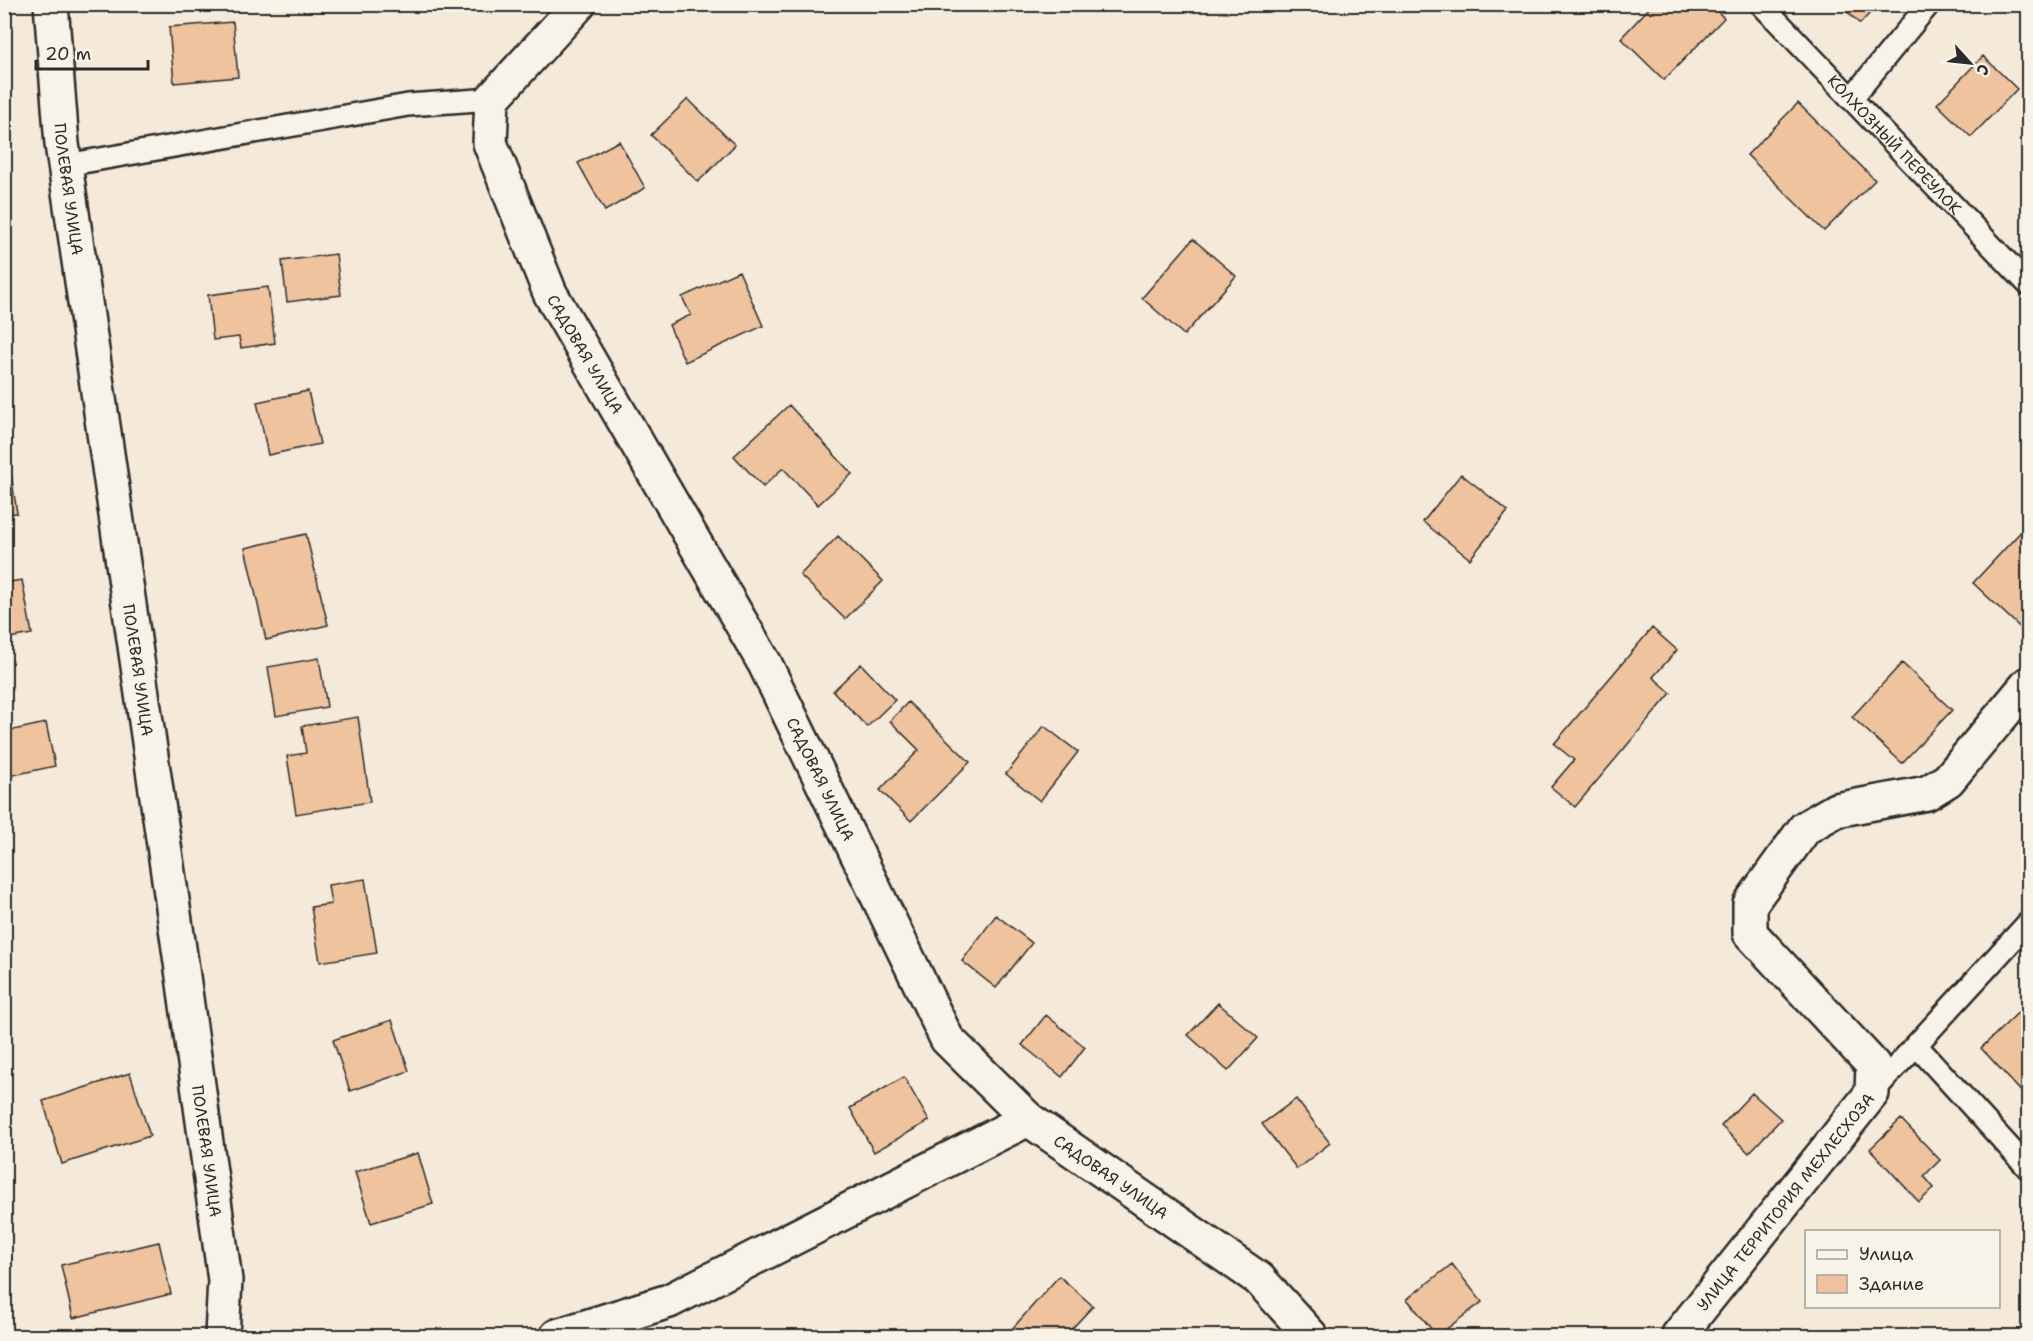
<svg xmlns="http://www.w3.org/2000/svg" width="2033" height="1341" font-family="'Shantell Sans',sans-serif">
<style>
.building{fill:#eec39e;stroke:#2b2b2b;stroke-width:1.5}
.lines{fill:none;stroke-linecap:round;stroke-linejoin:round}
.service-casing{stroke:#2b2b2b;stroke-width:26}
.minor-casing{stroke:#2b2b2b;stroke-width:38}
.service{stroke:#f7f3e8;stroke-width:21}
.minor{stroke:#f7f3e8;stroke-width:33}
.labels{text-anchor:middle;stroke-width:5;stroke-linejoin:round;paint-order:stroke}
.street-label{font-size:16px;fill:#2b2b2b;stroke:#f7f3e8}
</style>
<rect width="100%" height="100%" fill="#f5e9d9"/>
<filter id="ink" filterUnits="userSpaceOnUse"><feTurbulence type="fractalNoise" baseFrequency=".0167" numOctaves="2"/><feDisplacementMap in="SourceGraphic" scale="12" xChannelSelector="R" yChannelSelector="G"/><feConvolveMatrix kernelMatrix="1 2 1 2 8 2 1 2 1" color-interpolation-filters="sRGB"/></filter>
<g filter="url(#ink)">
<path class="building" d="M1653,4h57l14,14 -60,62 -43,-42z
M1839,4h39l-18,20z
M233,22l5,55 -64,6 -5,-56z
M1983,56l34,33 -46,48 -34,-33z
M688,99l47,46 -37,37 -47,-47z
M1798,103l77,77 -51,51 -77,-76z
M619,141l26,47 -40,23 -27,-48z
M1193,239l43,37 -52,59 -42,-37z
M336,254l5,41 -54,7 -5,-41z
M739,271l24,55 -78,36 -16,-37 22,-10 -9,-18z
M268,287l7,56 -34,5 -2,-11 -26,3 -5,-45z
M308,391l12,53 -52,11 -11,-53z
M789,405l63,69 -34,31 -35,-37 -20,19 -29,-31z
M10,467l7,46 -13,1v-46z
M1461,474l47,37 -38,48 -47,-37z
M2028,524v111l-55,-52z
M306,534l22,91 -62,15 -21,-92z
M838,536l45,45 -38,38 -45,-44z
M22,580l10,54 -28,5v-56z
M1652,628l25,22 -24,27 18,16 -96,114 -24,-20 23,-27 -20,-16z
M319,658l8,49 -51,9 -8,-49z
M1902,663l50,47 -50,53 -50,-46z
M861,664l34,36 -28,27 -34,-36z
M908,702l62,60 -59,59 -31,-31 39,-40 -29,-29z
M358,717l12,85 -74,12 -9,-58 19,-3 -4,-27z
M46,723l9,43 -51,11v-45z
M1044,726l34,26 -38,49 -34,-27z
M365,879l12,74 -57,9 -9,-55 20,-3 -3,-19z
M996,915l36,28 -36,45 -34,-27z
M1218,1003l40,35 -30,33 -40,-36z
M2028,1003v96l-47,-51z
M1046,1015l39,32 -23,30 -40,-32z
M392,1020l17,51 -59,20 -17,-51z
M130,1073l20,63 -88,28 -19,-63z
M904,1077l25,44 -55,31 -24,-44z
M1752,1093l29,26 -32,34 -28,-27z
M1296,1099l34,44 -33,26 -35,-45z
M1901,1119l39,41 -16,16 10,12 -15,14 -49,-53z
M418,1153l15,51 -62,19 -16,-51z
M159,1242l12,52 -98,24 -12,-53z
M1452,1264l30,38 -45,34 -30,-37z
M1059,1276l34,30 -28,30h-45l-8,-7z"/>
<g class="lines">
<defs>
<g id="service">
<path id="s1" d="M1761,4l267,280"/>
<path d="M1851,99l78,-95"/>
<path d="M66,165l342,-60 84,-6"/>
<path d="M1916,1045l112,123"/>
<path d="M1872,1093l156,-170"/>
</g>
<g id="minor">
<path id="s2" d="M51,4l11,140 119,818 44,318 -3,56"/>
<path id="s3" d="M579,4l-87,95 -2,44 60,150 215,371 182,375 81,80 231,160 52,57"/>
<path d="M557,1336l112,-35 359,-182"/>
<path id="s4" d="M1678,1336l194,-243 1,-28 -123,-132v-29l55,-76 31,-18 91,-17 21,-13 80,-96"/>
</g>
</defs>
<use href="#service" class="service-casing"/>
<use href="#minor" class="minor-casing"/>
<use href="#service" class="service"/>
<use href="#minor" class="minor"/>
</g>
</g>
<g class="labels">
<g class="street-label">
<text dy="6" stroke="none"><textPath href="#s1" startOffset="194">КОЛХОЗНЫЙ ПЕРЕУЛОК</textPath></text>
<text dy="6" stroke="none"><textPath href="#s2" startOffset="186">ПОЛЕВАЯ УЛИЦА</textPath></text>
<text dy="6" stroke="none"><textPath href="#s3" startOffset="405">САДОВАЯ УЛИЦА</textPath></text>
<text dy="6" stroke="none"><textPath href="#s2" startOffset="672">ПОЛЕВАЯ УЛИЦА</textPath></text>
<text dy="6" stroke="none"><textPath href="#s3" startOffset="891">САДОВАЯ УЛИЦА</textPath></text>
<text dy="6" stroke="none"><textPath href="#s2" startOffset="1158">ПОЛЕВАЯ УЛИЦА</textPath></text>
<text dy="6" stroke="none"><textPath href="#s3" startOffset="1395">САДОВАЯ УЛИЦА</textPath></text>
<text dy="6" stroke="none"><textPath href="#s4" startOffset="172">УЛИЦА ТЕРРИТОРИЯ МЕХЛЕСХОЗА</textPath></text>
</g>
</g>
<rect width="2033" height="1341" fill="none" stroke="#f7f3e8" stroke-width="24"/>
<rect x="12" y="12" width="2009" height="1317" fill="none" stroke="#2b2b2b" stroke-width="2" filter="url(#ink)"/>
<rect x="1805" y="1230" width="195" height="78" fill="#f7f3e8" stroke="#a5a39c" stroke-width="1.5"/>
<rect x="1817" y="1250" width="30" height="9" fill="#f7f3e8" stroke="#a5a39c" stroke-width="1.5"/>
<text x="1859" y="1260" font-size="18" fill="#2b2b2b">Улица</text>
<rect x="1817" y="1275" width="30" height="18" fill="#eec39e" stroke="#a5a39c" stroke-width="1.5"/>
<text x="1859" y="1290" font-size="18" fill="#2b2b2b">Здание</text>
<g transform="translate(1970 63) rotate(117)" stroke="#f7f3e8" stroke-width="4.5" paint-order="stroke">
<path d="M0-4.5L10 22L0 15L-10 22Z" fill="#2b2b2b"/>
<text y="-9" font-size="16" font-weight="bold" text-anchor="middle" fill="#2b2b2b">С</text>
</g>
<path d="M36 60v9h112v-9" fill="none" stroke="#2b2b2b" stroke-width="3"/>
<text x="45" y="60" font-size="18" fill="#2b2b2b" stroke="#f7f3e8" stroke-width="4.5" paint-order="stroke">20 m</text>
</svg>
